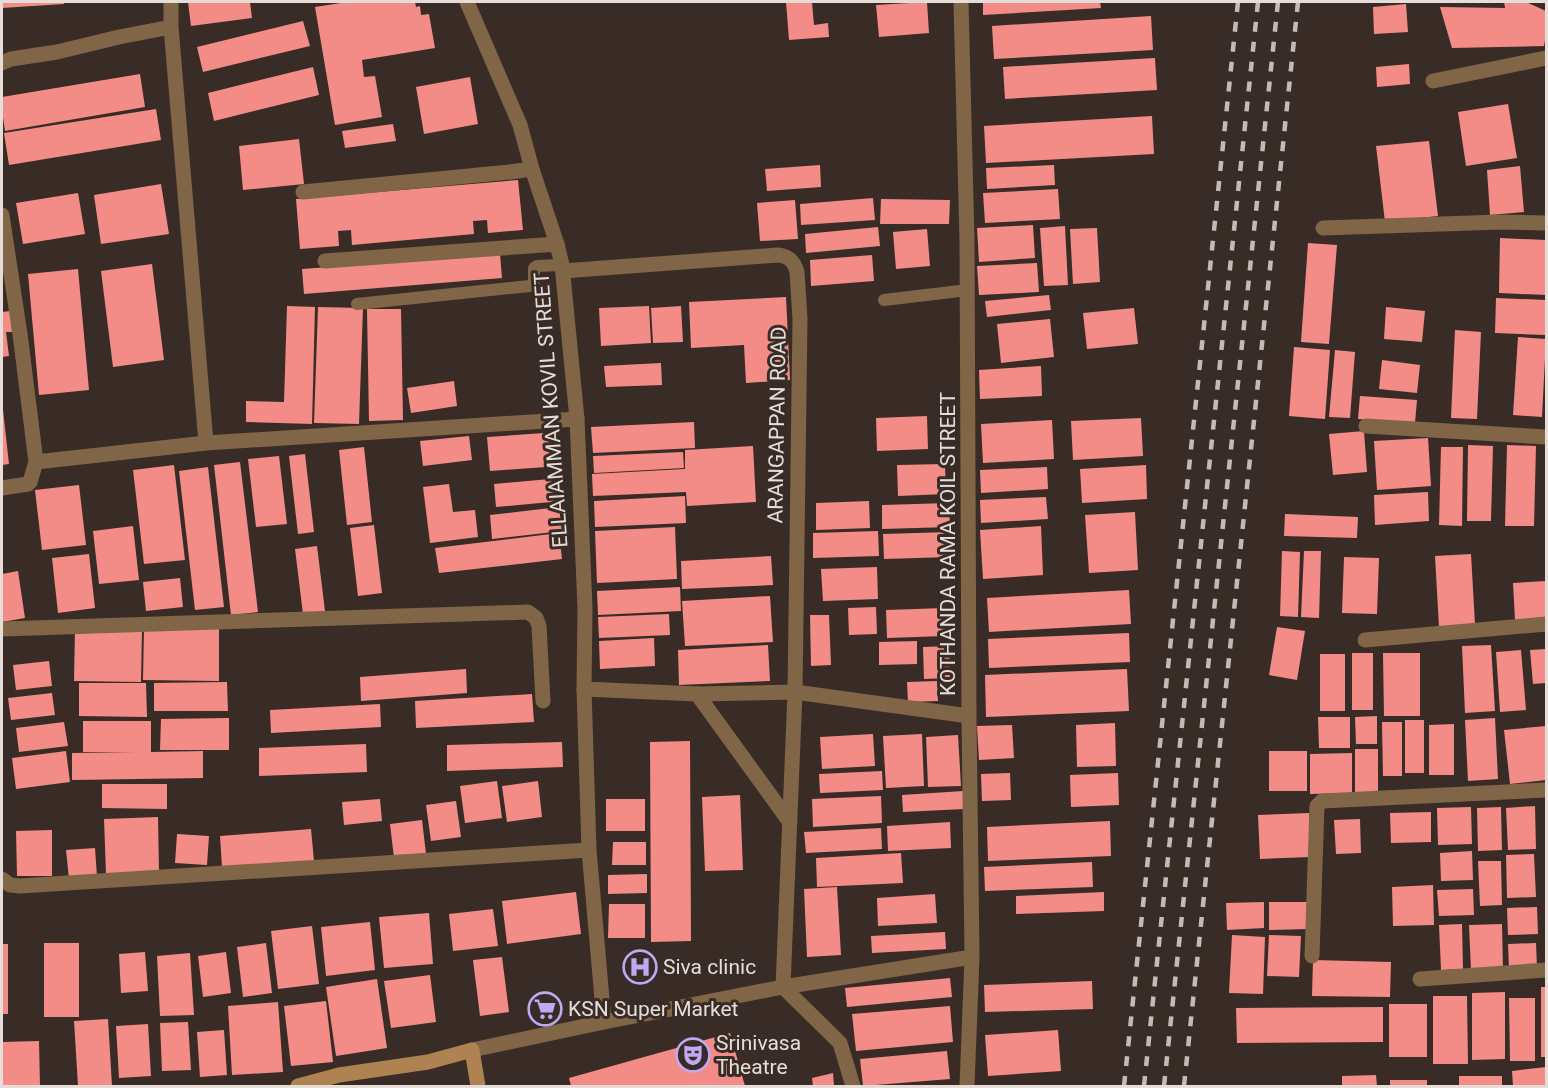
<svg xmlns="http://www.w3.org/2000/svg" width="1548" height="1088" font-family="Roboto,sans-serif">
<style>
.building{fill:#f38c86}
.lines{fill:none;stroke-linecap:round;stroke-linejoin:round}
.service{stroke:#816547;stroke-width:12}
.minor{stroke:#816547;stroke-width:15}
.tertiary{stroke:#816547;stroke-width:15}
.secondary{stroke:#af8351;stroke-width:15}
.rail{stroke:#c4bab6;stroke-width:4.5;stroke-dasharray:10 10;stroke-linecap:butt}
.labels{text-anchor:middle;stroke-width:6;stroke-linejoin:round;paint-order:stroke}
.street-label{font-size:21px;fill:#e6ddd9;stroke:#392c26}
.poi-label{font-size:21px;fill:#e6ddd9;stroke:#392c26;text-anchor:start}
</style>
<rect width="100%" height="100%" fill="#392c26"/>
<path class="building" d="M2,2h62v2l-62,4z
M188,2h62l2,16 -61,8z
M347,2h68l1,5 4,-1 1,9 8,-1 6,34 -73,12 2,17 11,-1 7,41 -47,8 -20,-118z
M786,2h26l2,23 14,-2 1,14 -40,3z
M927,2l2,31 -50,4 -3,-32z
M983,2h117l1,6 -118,7z
M1504,2h22l20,9v23l-2,12 -92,2 -12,-41 65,1z
M1406,4l2,28 -34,2 -1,-27z
M1151,16l2,34 -159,9 -2,-33z
M303,21l7,25 -107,26 -6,-25z
M1155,58l2,32 -152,9 -2,-32z
M1409,64l1,20 -33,3 -1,-20z
M313,67l6,28 -105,26 -6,-28z
M140,74l5,33 -140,24 -3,-20v-14z
M470,77l8,47 -54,10 -8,-47z
M1508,104l9,54 -51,8 -8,-54z
M156,109l5,31 -152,25 -5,-32z
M1152,116l2,38 -168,9 -2,-37z
M393,124l3,17 -51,7 -3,-17z
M299,139l5,45 -61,6 -4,-44z
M1429,141l9,75 -53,6 -9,-76z
M820,165l1,22 -54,4 -2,-22z
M1054,165l1,20 -68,4 -1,-21z
M1520,166l4,46 -34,3 -3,-45z
M518,180l5,50 -35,3 -1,-13 -14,1 1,13 -122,11 -1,-15 -13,1 1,15 -39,3 -4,-50z
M161,184l8,50 -68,10 -7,-49z
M1058,189l2,30 -75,4 -2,-30z
M78,193l7,41 -62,10 -7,-41z
M873,198l2,22 -74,5 -1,-21z
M881,199l69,1 -1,24h-69z
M795,200l3,39 -38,2 -3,-38z
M1033,225l2,33 -56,4 -2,-34z
M1065,226l3,59 -24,1 -4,-58z
M878,227l2,19 -74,7 -1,-19z
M1097,228l3,54 -27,2 -3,-55z
M927,229l3,37 -34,3 -3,-37z
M1500,238l46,2v55l-47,-2z
M1308,243l29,2 -8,99 -28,-2z
M500,254l2,24 -198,16 -2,-25z
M872,255l2,26 -63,5 -1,-26z
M1037,263l2,29 -60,3 -2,-29z
M152,264l12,96 -51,7 -12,-96z
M78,269l11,121 -50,5 -11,-121z
M1049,295l2,15 -64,7 -2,-16z
M786,297l4,83 -44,3 -2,-38 -53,3 -2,-46z
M1496,298l50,2v35l-51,-2z
M287,306l28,1 -3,117 -66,-2v-21l38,1z
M649,306l2,37 -50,3 -2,-38z
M681,306l2,36 -30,1 -2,-35z
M318,307l45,1 -4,116 -45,-1z
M1386,307l39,4 -3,31 -38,-3z
M1134,308l4,36 -51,5 -4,-36z
M367,309h34l2,111 -34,1z
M10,311l2,21h-6l3,24 -7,1v-45z
M1050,319l4,38 -53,6 -4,-39z
M1455,330l26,2 -4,87 -26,-1z
M1518,337l28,2 -4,78 -29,-2z
M1294,347l36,3 -5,69 -36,-3z
M1335,350l20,2 -5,66 -21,-1z
M1382,360l38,5 -3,28 -38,-4z
M661,363l1,22 -56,2 -2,-21z
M1041,366l1,30 -62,3 -1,-29z
M454,381l3,25 -46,7 -4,-25z
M1360,396l57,4 -2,23 -57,-4z
M3,410l6,54 -7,1v-54z
M927,416l1,33 -51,2 -1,-33z
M1141,418l2,38 -70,4 -2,-39z
M1052,420l2,39 -71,4 -2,-39z
M694,422l1,26 -102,5 -2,-26z
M1364,431l3,41 -34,3 -4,-41z
M558,432l2,34 -70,5 -3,-34z
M469,436l3,24 -49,6 -3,-25z
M1428,438l3,48 -54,4 -3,-49z
M1468,445l25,1 -2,75h-24z
M1507,445l29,1 -2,80h-29z
M753,446l3,56 -69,4 -1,-14 -93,4 -1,-22 93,-5v-19z
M364,447l8,75 -25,3 -8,-75z
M1441,447h22l-1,79 -23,-1z
M683,452l1,16 -90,5 -1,-17z
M305,454l9,78 -16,2 -9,-78z
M279,456l8,68 -31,3 -8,-68z
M240,462l18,150 -27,3 -17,-150z
M945,464l1,30 -48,2 -1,-31z
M174,465l11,95 -41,4 -11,-94z
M1146,465l1,34 -65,4 -2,-34z
M208,467l16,140 -29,3 -16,-139z
M1047,467l1,22 -67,4 -1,-23z
M561,478l1,23 -66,6 -2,-23z
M449,484l4,28 22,-2 3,27 -48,6 -7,-56z
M79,485l7,60 -44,5 -7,-60z
M1428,492l1,29 -54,4 -1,-30z
M685,496l1,27 -91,4 -1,-26z
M1046,497l2,22 -67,4 -1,-23z
M869,501l1,27 -54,2v-27z
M949,503l1,24 -68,2v-24z
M559,507l3,24 -70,8 -2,-24z
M1135,512l3,58 -49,3 -4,-58z
M1285,514l73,3 -1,21 -73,-2z
M374,525l8,68 -24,3 -8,-68z
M133,526l6,54 -40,4 -6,-53z
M1041,526l2,49 -60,4 -3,-49z
M675,527l2,52 -80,4 -2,-52z
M878,531l1,25 -66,2v-25z
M949,532l1,25 -66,2 -1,-25z
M559,533l3,26 -123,14 -4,-25z
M317,546l8,65 -22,3 -8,-65z
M1282,551l18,1 -2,65 -18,-1z
M1304,551h17l-2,67 -18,-1z
M89,554l6,54 -37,5 -6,-55z
M1471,554l4,70 -36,3 -4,-71z
M771,556l2,29 -91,4 -1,-28z
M1344,557l35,1 -2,56 -35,-1z
M877,567l1,32 -55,2 -2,-32z
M18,571l7,47 -23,4v-48z
M180,578l3,29 -37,4 -3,-29z
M1546,581v36l-31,3 -2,-37z
M680,587l1,24 -83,4 -1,-24z
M1129,590l2,34 -142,8 -2,-34z
M770,596l3,46 -88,4 -3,-45z
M876,607l1,27 -28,1 -1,-27z
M944,608l1,28 -58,2 -1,-28z
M669,614l1,21 -71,3 -1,-21z
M810,615h19l2,50 -20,1z
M1277,627l28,4 -8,49 -28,-5z
M75,628l67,2 -1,52 -67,-1z
M144,628l75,1v52l-76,-1z
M1129,633l1,29 -141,6 -1,-29z
M654,638l1,28 -55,3 -1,-28z
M917,641v23l-38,1v-23z
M768,645l2,36 -91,4 -1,-35z
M1491,645l4,66 -30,2 -3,-67z
M949,646l1,32 -26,1 -1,-32z
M1546,649v34l-13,1 -3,-34z
M1521,650l5,60 -26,2 -4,-60z
M1352,653h21v57h-21z
M1383,653h37v63h-36z
M1320,654h25v57h-25z
M49,661l3,25 -36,4 -3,-25z
M466,669l1,24 -106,8 -1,-24z
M1127,669l2,42 -143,6 -1,-42z
M937,681l1,20 -30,1 -1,-20z
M227,682l1,29h-74v-28z
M79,683h67l1,34 -68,-1z
M52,693l3,22 -44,5 -3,-22z
M532,694l2,28 -118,6 -1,-27z
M380,704l1,23 -110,6 -1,-23z
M1377,716v28h-21l-1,-27z
M1318,717h32v31h-31z
M229,718v32h-69l1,-31z
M1495,718l3,61 -30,2 -3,-61z
M1405,720h19v53h-19z
M83,721h68v31l52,-1v27l-131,2v-27l63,-1h-52z
M64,722l4,24 -49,6 -3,-24z
M1382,722h20v54h-19z
M1115,723l1,43 -39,1 -1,-42z
M1454,724v51h-25v-50z
M1012,725l2,33 -35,2 -2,-34z
M1546,726v54l-36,4 -6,-54z
M873,734l2,32 -53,3 -2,-32z
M922,734l2,52 -38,2 -3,-52z
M958,735l3,51 -33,1 -2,-50z
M690,741l1,200 -40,1 -1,-200z
M562,742l1,25 -116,4v-26z
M366,744l1,28 -108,4v-28z
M1355,749h23v47h-23z
M66,751l4,31 -54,7 -4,-31z
M1269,751h38v40h-38z
M1352,753v40l-42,1v-40z
M882,771l1,19 -63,3 -1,-19z
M1010,773l1,27 -29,1 -1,-27z
M1118,773l1,32 -48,2 -1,-32z
M497,781l5,37 -37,5 -5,-37z
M538,781l4,36 -35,5 -5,-36z
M102,784h65v25l-65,-1z
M963,791l1,18 -61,3 -1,-17z
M740,795l3,75 -38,1 -3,-74z
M881,796l1,27 -69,4 -1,-28z
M380,799l2,22 -38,4 -2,-23z
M606,799h39v32h-39z
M456,801l5,36 -30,4 -5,-36z
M1535,806l1,43 -28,1 -2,-42z
M1471,807l1,37 -34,1 -1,-37z
M1501,807l1,43 -24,1 -1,-43z
M1431,812v30l-40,1 -1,-30z
M1309,813l1,44 -50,2 -2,-44z
M158,817l1,55 -53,2 -2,-55z
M1360,819l1,34 -25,1 -2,-34z
M422,820l4,34 -32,4 -4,-34z
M1110,821l1,35 -123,5 -1,-34z
M950,822l1,26 -63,3 -1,-25z
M881,828l1,21 -76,4 -2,-21z
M311,829l3,32 -92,6 -2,-31z
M52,830v46h-35l-1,-45z
M177,834l32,2 -2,29 -32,-2z
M613,842h33v23h-34z
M95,848l2,29 -28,2 -3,-29z
M1472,851l1,29 -32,1 -1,-28z
M901,853l2,30 -86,4 -1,-29z
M1534,854l2,43 -29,1 -1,-43z
M1478,861h23l1,44 -22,1z
M1092,862l1,25 -108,4 -1,-24z
M647,874v19l-39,1v-19z
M1433,885l1,40 -41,1 -1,-39z
M837,887l4,68 -34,2 -3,-68z
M1473,889l1,26 -35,1 -2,-26z
M576,892l5,42 -74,10 -5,-43z
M1104,892v19l-88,3v-18z
M935,894l2,29 -59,3 -1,-28z
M1264,902v26l-37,2 -1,-27z
M1269,902h39v27l-39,1z
M609,904h36v34h-37z
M1537,907l1,27 -30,1 -1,-27z
M493,909l5,37 -45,5 -4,-37z
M429,913l4,51 -49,4 -5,-51z
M370,922l5,48 -49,6 -5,-49z
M1462,924l1,45 -22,1 -2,-45z
M1502,924l1,46 -32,1 -2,-46z
M312,926l7,58 -41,5 -7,-58z
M945,932l1,17 -74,4 -1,-17z
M1232,935l33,2 -2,57 -34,-1z
M1269,935l32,1 -2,41 -32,-1z
M44,943h35v74h-35z
M266,943l6,50 -29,4 -6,-50z
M1536,943l1,25 -28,1 -1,-25z
M2,944h6v70h-6z
M145,952l3,39 -27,2 -2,-39z
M226,952l5,41 -28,4 -5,-41z
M190,953l4,62 -34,1 -3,-60z
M502,957l7,55 -29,4 -7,-56z
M1313,960l78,2 -1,35 -78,-1z
M430,975l6,47 -45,6 -7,-47z
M950,978l2,19 -105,10 -2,-19z
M377,979l10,69 -51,8 -10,-69z
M1092,981l1,28 -108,3 -1,-27z
M1541,987h5v70h-5z
M1505,992v67l-33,1v-67z
M1433,996h34l1,68h-35z
M1509,998h26v63h-25z
M326,1001l7,61 -42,4 -7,-60z
M278,1002l5,70 -51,3 -4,-69z
M1389,1004h38v53h-38z
M950,1006l3,36 -97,9 -4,-37z
M1383,1007v35l-146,1 -1,-35z
M108,1019l4,67h-34l-4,-65z
M188,1022l3,48 -29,1 -2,-48z
M148,1024l3,52 -32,2 -3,-52z
M224,1030l3,45 -27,2 -3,-45z
M1058,1030l3,41 -73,5 -3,-41z
M730,1033l15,53h-174l-2,-8z
M39,1041l1,45h-38v-44z
M947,1051l3,28 -87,7 -3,-27z
M1546,1067v19h-33l-1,-15z
M833,1073l1,13h-21l-1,-8z
M1376,1075l1,11h-35v-10z
M1459,1076h43v10h-43z
M1390,1080h37v6h-37z"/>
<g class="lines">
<path class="service" d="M884,300l84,-10
M357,304l173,-18 4,-3v-15l3,-2 25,-1"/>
<path class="minor" d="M171,2v25l35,416
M961,2l6,238 2,476 3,241 -5,129
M2,63l9,-4 46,-7 62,-15 52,-10
M1433,81l113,-23
M303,192l207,-20 22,-3
M2,215l18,119 16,128
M1323,228l177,-6 46,1
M325,261l232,-17
M563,271l215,-16c11,1 16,6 19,17l3,47 -5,373 174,24
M1366,426l180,11
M2,488l26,-4 2,-2 6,-20 170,-19 371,-24
M2,629l526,-17 8,6 3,8 4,75
M1365,640l181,-16
M584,689l5,161 15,172
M697,694l92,127
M2,879l8,6 10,1 569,-36
M1312,956l5,-150 5,-5 224,-11
M1420,979l126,-9
M783,987l189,-30
M783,987l57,56 13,43"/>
<path class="tertiary" d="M467,2l53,123 12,44 25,75 5,21 15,154 8,189 -1,81 113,5 98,-2 -12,295 -179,35 -132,28"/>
<path class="secondary" d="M298,1086l41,-11 89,-13 44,-12 6,36"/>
<path class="rail" d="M1124,1086l114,-1084
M1144,1086l114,-1084
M1164,1086l114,-1084
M1184,1086l114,-1084"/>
</g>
<defs>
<symbol id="hospital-ring" viewBox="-11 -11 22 22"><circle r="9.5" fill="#392c26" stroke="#bfa9f4" stroke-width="1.5"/><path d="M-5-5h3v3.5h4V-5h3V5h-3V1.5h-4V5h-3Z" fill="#bfa9f4"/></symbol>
<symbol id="supermarket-ring" viewBox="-11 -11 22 22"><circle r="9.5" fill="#392c26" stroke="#bfa9f4" stroke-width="1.5"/><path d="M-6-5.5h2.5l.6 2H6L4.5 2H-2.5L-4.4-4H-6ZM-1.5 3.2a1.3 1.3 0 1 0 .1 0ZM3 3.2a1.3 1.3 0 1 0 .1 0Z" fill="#bfa9f4"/></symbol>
<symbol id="theatre-ring" viewBox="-11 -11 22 22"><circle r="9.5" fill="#392c26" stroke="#bfa9f4" stroke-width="1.5"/><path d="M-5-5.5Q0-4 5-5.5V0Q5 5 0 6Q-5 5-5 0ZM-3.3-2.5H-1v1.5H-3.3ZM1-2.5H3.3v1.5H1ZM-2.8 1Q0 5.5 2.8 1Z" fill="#bfa9f4"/></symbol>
</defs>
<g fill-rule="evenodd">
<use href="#hospital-ring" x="621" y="948" width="38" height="38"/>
<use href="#supermarket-ring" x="526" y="990" width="38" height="38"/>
<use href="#theatre-ring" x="674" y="1036" width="38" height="38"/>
</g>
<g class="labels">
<g class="street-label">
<text transform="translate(551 410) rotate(-94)" y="7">ELLAIAMMAN KOVIL STREET</text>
<text transform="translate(777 425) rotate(-89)" y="7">ARANGAPPAN ROAD</text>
<text transform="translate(948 544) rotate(-90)" y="7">KOTHANDA RAMA KOIL STREET</text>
</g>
<g class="poi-label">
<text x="663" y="974">Siva clinic</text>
<text x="568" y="1016">KSN Super Market</text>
<text x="716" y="1050">Srinivasa<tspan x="716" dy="24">Theatre</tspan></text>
</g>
</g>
<rect width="1548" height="1088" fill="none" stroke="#e6ddd9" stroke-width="6"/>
</svg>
